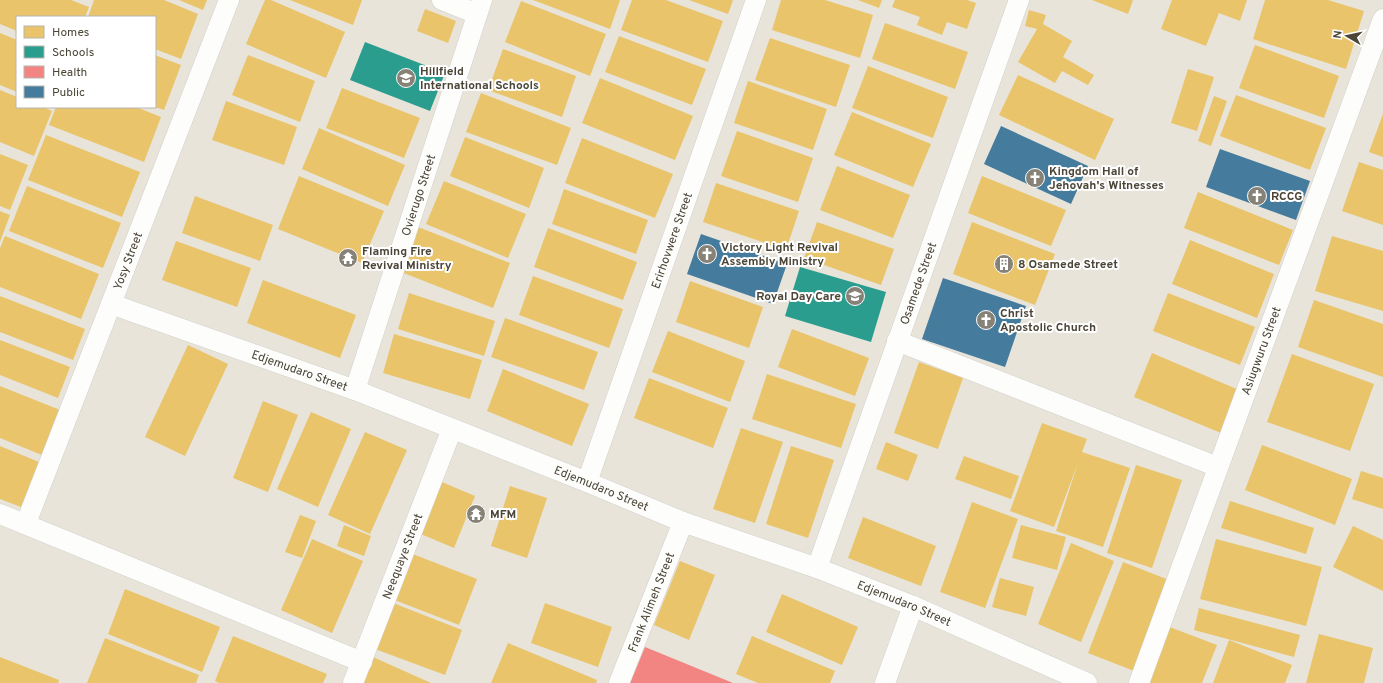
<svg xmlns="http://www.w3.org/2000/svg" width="1383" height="683" font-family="Overpass,sans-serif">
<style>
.residential{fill:#e8e4da;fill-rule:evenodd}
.homes{fill:#e9c46a}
.schools{fill:#2a9d8f}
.health{fill:#f28482}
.public{fill:#457b9d}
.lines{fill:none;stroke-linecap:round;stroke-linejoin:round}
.street-casing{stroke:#d1d0ca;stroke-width:21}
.street{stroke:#fdfdfc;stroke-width:20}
.labels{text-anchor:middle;stroke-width:4;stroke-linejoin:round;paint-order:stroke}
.poi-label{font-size:12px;font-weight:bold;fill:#4b4537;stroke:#fff;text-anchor:start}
.street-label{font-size:12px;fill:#4b4537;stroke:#fff}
</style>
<rect width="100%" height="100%" fill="#f3f2ed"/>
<path class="residential" d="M0,0h1383v683h-1383zM17,17h138v90h-138z"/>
<path class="homes" d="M0,0h71l18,7 -4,10h-68v14l-17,-7z
M94,0h70l34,14 -17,45 -26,-10v-32h-67z
M179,0h28l-4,10z
M265,0h6l74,32 -19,46 -80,-34z
M290,0h72l-9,25z
M533,0h87l-10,29z
M632,0h34l57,21 -15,41 -87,-32z
M689,0h44l-5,14z
M781,0h44l48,15 -13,43 -88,-28z
M858,0h24l-3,8z
M895,0h72l9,3 -9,26 -20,-7 -5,13 -25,-10 3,-8 -28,-10z
M1092,0h41l-5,14z
M1172,0h75l-7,21 -21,-8 -13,33 -45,-17z
M1265,0h63l36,11 -18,58 -93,-30z
M521,1l85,33 -16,42 -85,-34z
M425,9l31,12 -8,22 -31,-12z
M1029,10l17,5 -3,9 29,17 -9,16 31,18 -6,10 -26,-14 -7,12 -37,-21 19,-33 -12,-3z
M885,23l83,29 -13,37 -83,-30z
M0,33l17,7v52l-17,-7z
M619,36l87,33 -14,36 -87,-33z
M770,38l80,27 -14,42 -81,-27z
M1255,45l84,31 -15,42 -85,-30z
M503,49l73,27 -14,41 -74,-27z
M155,55l26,10 -17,45 -9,-3z
M248,55l67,26 -15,41 -68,-27z
M868,66l80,31 -15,41 -81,-30z
M1188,69l26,8 -17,54 -26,-8z
M1018,75l96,44 -19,41 -96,-45z
M600,78l93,38 -18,44 -93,-37z
M748,81l79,28 -14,41 -79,-27z
M342,88l78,30 -16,40 -78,-30z
M0,90l17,7v10h26l9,4 -18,45 -34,-14z
M481,93l90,35 -14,37 -91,-33z
M1236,95l90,33 -16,42 -90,-34z
M1214,96l13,5 -16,45 -13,-5z
M226,101l71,26 -13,38 -72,-25z
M56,107h80l25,10 -17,45 -95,-37z
M852,112l79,32 -18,43 -79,-32z
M1383,114v43l-14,-5z
M319,128l86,37 -17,41 -86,-37z
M737,131l76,27 -15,44 -77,-26z
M46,135l94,37 -18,45 -94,-37z
M465,137l79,31 -15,40 -79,-32z
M582,138l91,36 -18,44 -90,-35z
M0,154l28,11 -18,45 -10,-4z
M1359,162l24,8v55l-41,-14z
M837,166l73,29 -17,43 -73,-28z
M299,176l85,35 -22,52 -84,-34z
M982,176l84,34 -15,36 -83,-33z
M444,181l82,33 -18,44 -82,-34z
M716,183l83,28 -13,39 -83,-28z
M27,186l94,37 -18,45 -94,-37z
M564,189l84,31 -12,34 -84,-30z
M1198,192l95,38 -14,35 -95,-37z
M195,196l78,29 -13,36 -78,-28z
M0,211l10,4 -10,27z
M817,222l77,27 -13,36 -77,-27z
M972,222l83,32 -20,51 -82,-31z
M418,227l92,36 -17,45 -92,-36z
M548,228l89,34 -14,38 -89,-33z
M5,236l94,38 -18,45 -81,-32v-39z
M1332,236l51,15v60l-68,-20z
M1190,240l84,34 -17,44 -85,-34z
M176,241l75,27 -14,39 -75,-27z
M533,276l90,33 -14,39 -90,-33z
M263,280l93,35 -16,43 -93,-35z
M690,281l73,26 -14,41 -73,-26z
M409,293l86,28 -11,35 -86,-27z
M1168,293l87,34 -15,38 -87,-34z
M0,296l85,33 -12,31 -73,-28z
M1314,300l69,24v53l-85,-30z
M505,318l93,34 -14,38 -93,-33z
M792,329l77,29 -14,38 -77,-29z
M668,331l77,30 -15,41 -78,-30z
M394,334l88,26 -12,39 -87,-26z
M0,340l70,27 -12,31 -58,-23z
M188,345l40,19 -43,92 -40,-19z
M1152,353l87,37 -18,43 -87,-36z
M1292,354l82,30 -24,67 -83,-29z
M919,362l44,16 -25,71 -44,-16z
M503,369l86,35 -17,42 -85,-35z
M767,374l89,30 -15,44 -89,-29z
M649,378l79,30 -15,40 -79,-30z
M0,386l60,24 -18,45 -42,-17z
M263,401l35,14 -30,77 -35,-14z
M311,412l40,17 -33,78 -41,-18z
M1042,423l45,16 -5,13 48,16 -27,79 -47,-16 22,-68 -24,64 -44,-16z
M741,428l42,14 -28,81 -42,-14z
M365,432l42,18 -37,84 -42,-19z
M886,442l32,13 -10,26 -32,-12z
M1262,445l90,34 -17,46 -90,-35z
M0,446l39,16 -18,45 -21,-8z
M791,446l43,14 -26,78 -42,-14z
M964,456l55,20 -8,23 -56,-20z
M1136,465l46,15 -30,88 -45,-15z
M1361,471l22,7v31l-31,-10z
M437,480l38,16 -21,52 -38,-16z
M510,486l37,12 -20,60 -36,-12z
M1230,501l84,27 -8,26 -85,-26z
M972,502l46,17 -33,89 -45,-16z
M300,515l16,6 -14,37 -17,-6z
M863,517l73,29 -15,40 -73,-28z
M344,525l27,11 -7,20 -27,-10z
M1021,525l45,12 -9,33 -45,-12z
M1353,526l30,14v51l-50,-24z
M312,539l51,22 -31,72 -51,-23z
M1216,539l106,28 -16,59 -106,-27z
M1071,543l43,18 -33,81 -43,-18z
M410,553l67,26 -18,46 -67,-26z
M680,561l35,14 -26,65 -35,-15z
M1123,562l46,18 -35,91 -46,-18z
M1000,578l34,9 -8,29 -34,-9z
M125,589l95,38 -18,45 -94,-38z
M782,594l76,33 -16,38 -76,-33z
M393,603l69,27 -17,45 -70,-26z
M545,603l67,24 -14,40 -67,-24z
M1199,608l101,27 -6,22 -100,-27z
M1167,626l50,19 -15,38h-55z
M1319,634l54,14 -9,35h-58z
M233,636l94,38 -4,9h-104l-4,-2z
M752,636l83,35 -5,12h-72l-22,-9z
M105,638l94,37 -3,8h-109z
M1229,640l63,25 -7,18h-72z
M508,643l89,37 -1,3h-105z
M0,657l59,23 -1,3h-58z
M373,657l58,26h-69z"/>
<path class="schools" d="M365,42l80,31 -15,38 -80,-31z
M800,267l86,25 -15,50 -86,-26z"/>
<path class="health" d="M645,647l88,36h-103z"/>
<path class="public" d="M1001,126l87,40 -17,38 -87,-40z
M1220,149l90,32 -14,39 -90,-33z
M701,234l86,30 -14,40 -86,-30z
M943,278l83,28 -21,61 -83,-28z"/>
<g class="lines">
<defs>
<g id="street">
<path d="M442,0l35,14"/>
<path id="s1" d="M111,304l244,86 232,92 96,40 134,46 96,38 174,77"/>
<path d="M897,341l321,126"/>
<path id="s2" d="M355,390l127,-390"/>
<path id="s3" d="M587,482l169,-482"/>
<path d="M0,514l362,148"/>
<path id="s4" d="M26,523l203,-523"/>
<path id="s5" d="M817,568l202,-568"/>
<path id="s6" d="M353,683l99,-254"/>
<path id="s7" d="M619,683l64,-161"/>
<path d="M885,683l28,-77"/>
<path id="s8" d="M1139,683l244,-664"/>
</g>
</defs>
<use href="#street" class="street-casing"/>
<use href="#street" class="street"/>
</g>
<defs>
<symbol id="school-disc" viewBox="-11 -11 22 22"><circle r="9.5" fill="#868277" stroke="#fff"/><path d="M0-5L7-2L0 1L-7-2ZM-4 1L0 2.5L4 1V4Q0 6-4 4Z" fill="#fff"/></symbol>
<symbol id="church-disc" viewBox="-11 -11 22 22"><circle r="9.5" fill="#868277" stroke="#fff"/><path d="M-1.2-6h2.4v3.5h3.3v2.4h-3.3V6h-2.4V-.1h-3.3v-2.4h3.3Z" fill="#fff"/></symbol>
<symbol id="temple-disc" viewBox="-11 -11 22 22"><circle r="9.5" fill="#868277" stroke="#fff"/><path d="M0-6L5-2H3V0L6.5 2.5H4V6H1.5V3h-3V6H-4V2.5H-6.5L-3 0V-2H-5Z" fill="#fff"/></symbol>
<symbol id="building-disc" viewBox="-11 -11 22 22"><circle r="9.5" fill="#868277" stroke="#fff"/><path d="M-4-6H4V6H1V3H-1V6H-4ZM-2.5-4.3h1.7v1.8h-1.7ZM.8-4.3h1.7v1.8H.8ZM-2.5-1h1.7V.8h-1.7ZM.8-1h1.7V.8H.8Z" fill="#fff"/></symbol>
</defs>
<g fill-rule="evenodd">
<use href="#school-disc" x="395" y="67" width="22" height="22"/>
<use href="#church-disc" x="1024" y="167" width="22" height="22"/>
<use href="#church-disc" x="1246" y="185" width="22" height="22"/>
<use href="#church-disc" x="696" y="243" width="22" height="22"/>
<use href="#temple-disc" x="337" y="247" width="22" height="22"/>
<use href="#building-disc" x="993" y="253" width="22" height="22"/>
<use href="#school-disc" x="844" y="285" width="22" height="22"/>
<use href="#church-disc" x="975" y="309" width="22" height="22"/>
<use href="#temple-disc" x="465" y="503" width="22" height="22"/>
</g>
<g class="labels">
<g class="poi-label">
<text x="420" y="75">Hillfield<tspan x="420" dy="14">International Schools</tspan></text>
<text x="1049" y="175">Kingdom Hall of<tspan x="1049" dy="14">Jehovah's Witnesses</tspan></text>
<text x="1271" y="200">RCCG</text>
<text x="721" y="251">Victory Light Revival<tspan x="721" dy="14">Assembly Ministry</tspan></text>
<text x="362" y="255">Flaming Fire<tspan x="362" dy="14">Revival Ministry</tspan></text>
<text x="1018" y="268">8 Osamede Street</text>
<text x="841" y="300" text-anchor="end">Royal Day Care</text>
<text x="1000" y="317">Christ<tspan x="1000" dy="14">Apostolic Church</tspan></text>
<text x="490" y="518">MFM</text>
</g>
<g class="street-label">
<text dy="4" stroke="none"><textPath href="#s2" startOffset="205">Ovierugo Street</textPath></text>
<text dy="4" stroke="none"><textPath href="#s3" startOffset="256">Erirhovwere Street</textPath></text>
<text dy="4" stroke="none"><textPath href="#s4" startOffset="281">Yosy Street</textPath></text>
<text dy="4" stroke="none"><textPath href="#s5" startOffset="302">Osamede Street</textPath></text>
<text dy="4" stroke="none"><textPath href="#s8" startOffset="354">Asiugwuru Street</textPath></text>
<text dy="4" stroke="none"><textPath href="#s1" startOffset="200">Edjemudaro Street</textPath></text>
<text dy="4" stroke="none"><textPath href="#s1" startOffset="524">Edjemudaro Street</textPath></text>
<text dy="4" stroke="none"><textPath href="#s6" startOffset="136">Neequaye Street</textPath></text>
<text dy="4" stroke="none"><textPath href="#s7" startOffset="87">Frank Alimeh Street</textPath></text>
<text dy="4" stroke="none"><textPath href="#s1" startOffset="848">Edjemudaro Street</textPath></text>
</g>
</g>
<rect x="16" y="16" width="140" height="92" fill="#ffffff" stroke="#b7b5af"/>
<rect x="24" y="26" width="20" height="12" fill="#e9c46a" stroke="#b7b5af"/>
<text x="52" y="36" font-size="12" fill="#4b4537">Homes</text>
<rect x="24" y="46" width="20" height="12" fill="#2a9d8f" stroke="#b7b5af"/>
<text x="52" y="56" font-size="12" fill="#4b4537">Schools</text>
<rect x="24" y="66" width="20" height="12" fill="#f28482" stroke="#b7b5af"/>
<text x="52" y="76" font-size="12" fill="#4b4537">Health</text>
<rect x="24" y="86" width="20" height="12" fill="#457b9d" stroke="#b7b5af"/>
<text x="52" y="96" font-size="12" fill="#4b4537">Public</text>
<g transform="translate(1347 36) rotate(279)" stroke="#ffffff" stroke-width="3" paint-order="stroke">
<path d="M0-3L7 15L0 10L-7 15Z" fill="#4b4537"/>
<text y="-6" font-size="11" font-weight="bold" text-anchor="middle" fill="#4b4537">N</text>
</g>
</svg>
